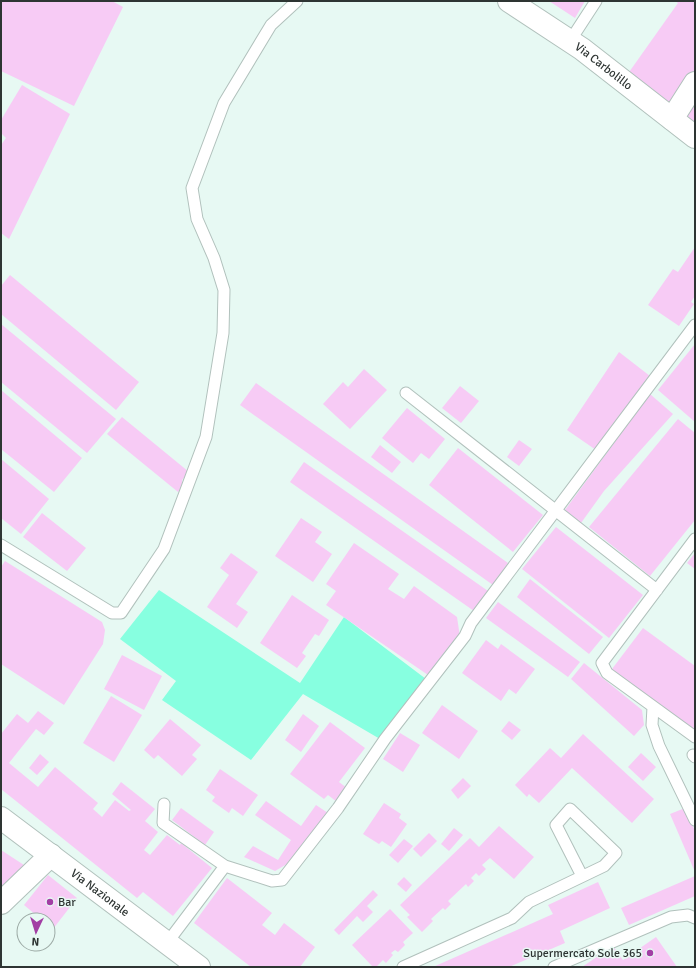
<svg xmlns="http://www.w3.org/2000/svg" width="696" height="968" font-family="Signika,sans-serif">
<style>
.green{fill:#87ffe0}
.building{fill:#f7cbf5}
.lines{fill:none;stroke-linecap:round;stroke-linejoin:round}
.service-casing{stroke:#b1c1bc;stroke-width:13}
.minor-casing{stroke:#b1c1bc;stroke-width:24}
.tertiary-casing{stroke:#b1c1bc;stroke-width:24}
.primary-casing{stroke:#b1c1bc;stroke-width:24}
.service{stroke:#fff;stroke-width:11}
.minor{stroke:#fff;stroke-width:22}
.tertiary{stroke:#fff;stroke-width:22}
.primary{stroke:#fff;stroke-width:22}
.poi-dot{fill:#a23ea4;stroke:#e7f9f3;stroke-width:1.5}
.labels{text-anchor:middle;stroke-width:3;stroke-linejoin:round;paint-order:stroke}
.street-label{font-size:12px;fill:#2e3533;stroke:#e7f9f3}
.poi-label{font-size:12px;fill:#2e3533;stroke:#e7f9f3;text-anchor:start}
</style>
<rect width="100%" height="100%" fill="#e7f9f3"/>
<path class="green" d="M159,590l141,93 44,-66 82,62 -46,60 -77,-45 -52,66 -89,-60 14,-19 -56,-42z"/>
<path class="building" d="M1,1h111l11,6 -49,99 -73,-35z
M549,1h36l-10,17z
M675,1h20v69l-27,38 -41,-33 51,-72z
M22,85l48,29 -61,125 -8,-6v-88l5,-7 -5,-5v-13z
M695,96v29l-13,-9z
M695,247v49l-4,6 3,2 -15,22 -31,-21 25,-36 5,3z
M10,275l129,107 -23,28 -115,-96v-28z
M1,324l115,95 -29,34 -86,-71z
M695,344v78l-37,-32z
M619,352l31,24 -54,74 -29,-20z
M364,369l23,21 -37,39 -27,-25 20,-22 5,5z
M256,383l252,180 -15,22 -253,-180z
M460,386l19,15 -18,22 -19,-15z
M1,390l81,68 -28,34 -53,-43z
M650,394l23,20 -69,77 -23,32 -16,-13z
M407,408l38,31 -16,20 -8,-6 -8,10 -31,-25z
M122,417l67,55 -7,8 1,6 -5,6 -71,-58z
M678,419l17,14v87l-45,56 -61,-49z
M519,440l13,9 -13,17 -12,-9z
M380,445l21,17 -9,11 -21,-16z
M458,448l85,67 -30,37 -84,-67z
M1,459l48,40 -28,35 -20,-16z
M304,462l184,129 -14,20 -184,-129z
M42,513l44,35 -19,23 -44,-34z
M301,518l21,14 -7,10 17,12 -19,28 -38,-26z
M556,527l87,68 -34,43 -87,-69z
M354,543l45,31 -11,15 16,10 10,-13 43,31 3,20 -32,38 -102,-70 10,-14 -10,-7z
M231,553l27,19 -22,32 12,8 -11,16 -30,-21 22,-32 -9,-7z
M695,553v16l-8,-6z
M5,561l97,61 3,8 -2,14 -39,61 -63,-41v-97z
M530,579l73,58 -14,17 -72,-57z
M292,595l37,25 -10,16 -4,-2 -13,19 4,3 -9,12 -37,-25z
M498,602l82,60 -12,15 -82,-59z
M643,628l52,38v65l-83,-62z
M486,640l12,9 3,-5 34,25 -19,25 -7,-5 -8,12 -39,-28z
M122,655l40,21 -18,34 -40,-21z
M584,663l58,47 2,15 -10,11 -63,-57z
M111,696l31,19 -28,47 -31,-19z
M442,705l36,26 -19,28 -37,-26z
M38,711l16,12 -10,12 -8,-6 -27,34 29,24 17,-20 43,36 -5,6 9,8 13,-17 14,11 2,-1 -19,-16 9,-12 34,27 -10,12 13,11 -14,18 6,5 17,-20 13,10 1,-2 31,25 -39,48 -30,-24 -6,6 -136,-109v-55l16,-20 11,9z
M303,714l16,12 -18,26 -16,-12z
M170,719l31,26 -9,10 5,4 -15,17 -24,-21 -4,4 -10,-9z
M509,721l12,9 -9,10 -11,-9z
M330,722l35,26 -26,34 8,6 -10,14 -9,-7 -4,4 -34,-25z
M400,733l20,12 -17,27 -20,-13z
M583,734l71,65 -22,24 -60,-55 -33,35 -10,-9 -2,3 -12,-12 35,-37 11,10z
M641,753l15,14 -13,14 -15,-14z
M40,754l9,8 -12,13 -8,-7z
M220,769l38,26 -15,21 -11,-8 -3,5 -17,-12 3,-4 -9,-7z
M463,778l8,8 -13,13 -7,-9z
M266,801l35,25 15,-21 12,8 -41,51 -12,7 -31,-14 9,-11 25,14 13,-20 -36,-25z
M384,803l17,11 -2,4 8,6 -16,23 -9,-6 -3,3 -16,-10z
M181,808l33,24 -9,13 -33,-25z
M685,808l10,23v41l-25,-58z
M499,826l35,31 -20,22 -24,-21 -8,7 4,4 -7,7 -3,-3 -5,5 3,3 -6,6 -2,-3 -18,17 3,3 -6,6 -2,-2 -12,11 2,2 -11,11 -15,-15 3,-2 -10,-10 70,-67 9,9z
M454,828l9,7 -14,16 -8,-7z
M429,833l8,8 -16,16 -8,-8z
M404,839l9,7 -15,17 -9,-8z
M1,850l23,15 -23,23z
M48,875l29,23 -24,31 -5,-4v-5h-6l-18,-15z
M695,876v20l-66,29 -8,-17z
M404,877l8,8 -6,7 -9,-8z
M227,878l45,35 -10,12 13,10 9,-12 31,24 -15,20h-49l-57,-44z
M598,882l12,26 -50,23 5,12 -56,24h-76l120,-53 -5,-9z
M373,890l5,5 -11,11 6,6 -10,10 -6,-6 -18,19 -5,-5z
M390,909l23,24 -10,9 2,3 -7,7 -3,-2 -4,3 2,2 -7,8 -3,-3 -7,7h-3l-21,-22z
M656,937l21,30h-95l31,-21 10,14z"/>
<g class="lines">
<defs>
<path id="service" d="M570,41l26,-40
M406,393l251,197
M695,539l-93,124 5,10 88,64
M1,545l111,68h9l43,-64 42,-112 17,-104 1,-43 -10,-32 -17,-39 -5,-31 32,-85 47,-78 26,-24
M653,707l-1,18 7,21 36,74
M693,755l2,2
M164,804l-1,19 62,43
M167,943l58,-77 47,15 10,-1 56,-72 47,-69 80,-103 6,-13 224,-298
M403,967l109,-49 17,-16 75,-36 12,-13 -46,-44 -14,16 26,51
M554,967l117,-50 17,-2 7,3"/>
<g id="minor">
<path id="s1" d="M509,1l73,48 113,88"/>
<path d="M672,119l23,-36"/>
</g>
<path id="tertiary" d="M1,903l50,-48"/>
<g id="primary">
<path id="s2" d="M1,818l198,149"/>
</g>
</defs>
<use href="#service" class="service-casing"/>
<use href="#minor" class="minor-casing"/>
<use href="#tertiary" class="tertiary-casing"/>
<use href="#primary" class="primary-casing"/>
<use href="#service" class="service"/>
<use href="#minor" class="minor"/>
<use href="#tertiary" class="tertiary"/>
<use href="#primary" class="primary"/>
</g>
<g class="poi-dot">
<circle cx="50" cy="902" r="4"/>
<circle cx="650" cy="953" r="4"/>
</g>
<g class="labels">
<g class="street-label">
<text dy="4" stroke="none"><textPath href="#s1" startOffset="115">Via Carbolillo</textPath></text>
<text dy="4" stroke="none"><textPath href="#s2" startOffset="124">Via Nazionale</textPath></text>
</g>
<g class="poi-label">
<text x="58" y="906">Bar</text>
<text x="642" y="957" text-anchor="end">Supermercato Sole 365</text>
</g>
</g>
<rect width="696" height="968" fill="none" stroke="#2e3533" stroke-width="4"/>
<g transform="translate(36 932) rotate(184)"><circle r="19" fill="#e7f9f3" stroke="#9daba6"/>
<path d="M0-3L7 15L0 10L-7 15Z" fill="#a23ea4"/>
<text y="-6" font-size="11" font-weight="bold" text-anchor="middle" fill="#2e3533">N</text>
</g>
</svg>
